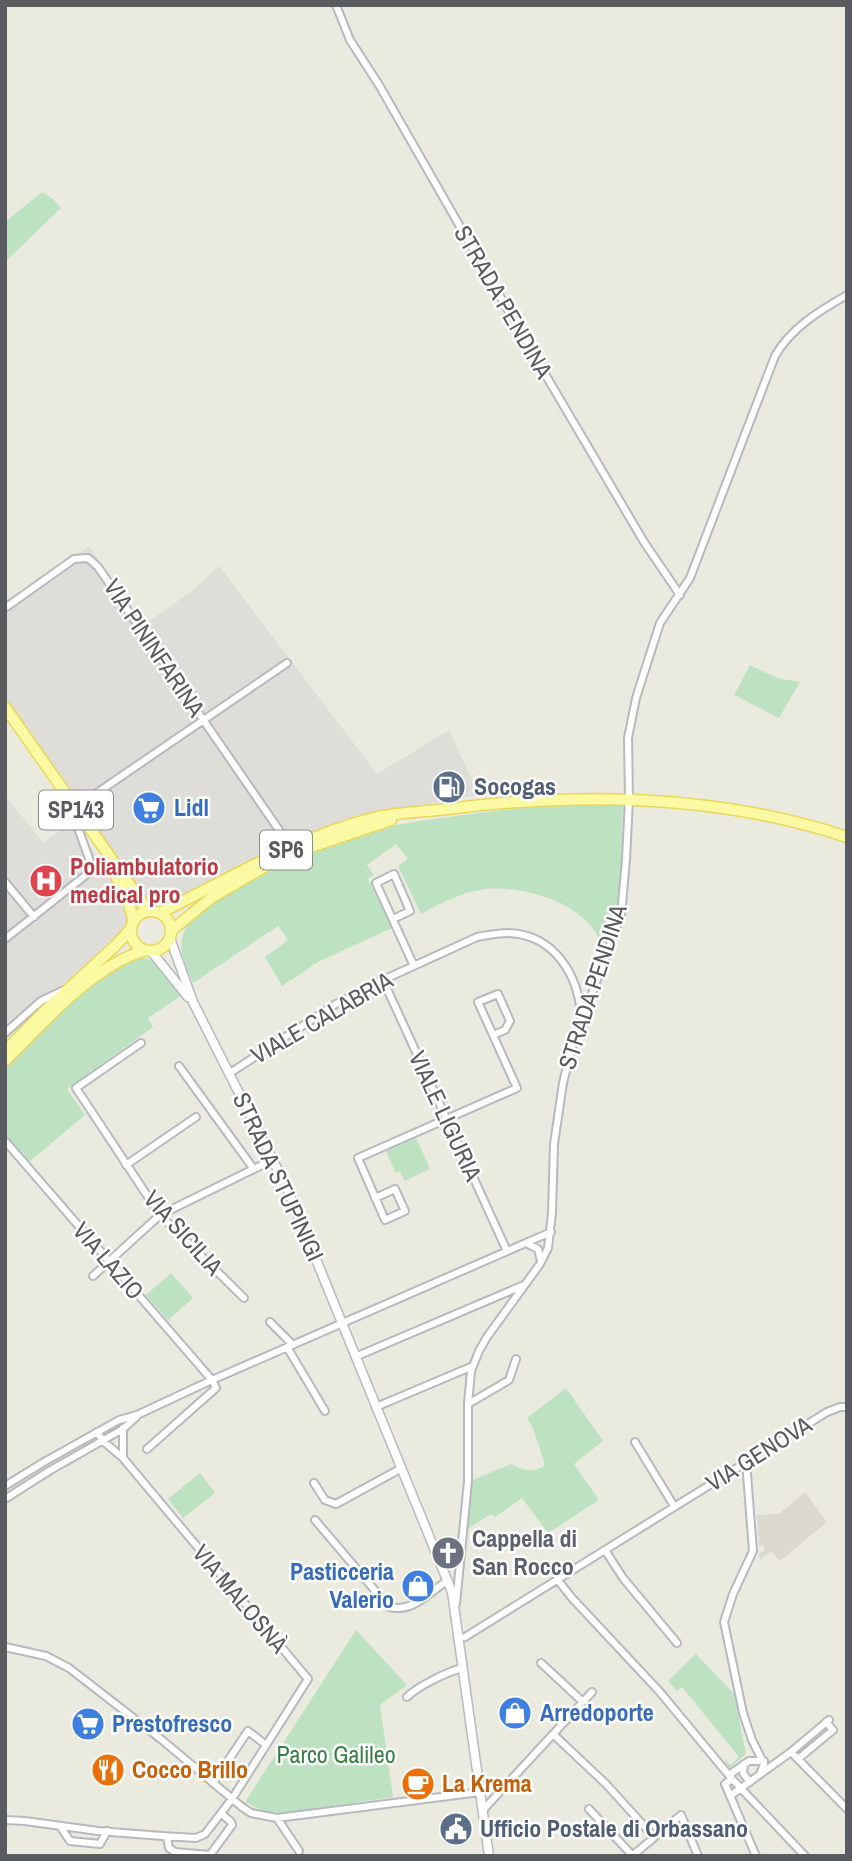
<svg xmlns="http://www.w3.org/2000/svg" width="852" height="1861" font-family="'Archivo Narrow',sans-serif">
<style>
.industrial{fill:#deddd7}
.education{fill:#dbd9ce}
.green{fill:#bce2c2}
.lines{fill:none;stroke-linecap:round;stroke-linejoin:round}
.street-casing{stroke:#b7b9be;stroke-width:10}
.secondary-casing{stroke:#b8bac1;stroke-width:11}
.primary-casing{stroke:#ead759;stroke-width:13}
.street{stroke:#fff;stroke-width:6}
.secondary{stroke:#fff;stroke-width:8}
.primary{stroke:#fbfaa4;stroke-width:10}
.labels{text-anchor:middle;stroke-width:5;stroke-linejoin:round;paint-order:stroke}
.shield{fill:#fff;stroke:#8a8c90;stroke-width:2}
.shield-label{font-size:23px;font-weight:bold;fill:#585b60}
.street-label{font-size:24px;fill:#585b60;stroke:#fff}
.service-label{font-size:24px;font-weight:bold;fill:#4e5e75;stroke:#fff;text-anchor:start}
.shop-label{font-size:24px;font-weight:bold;fill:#366cbe;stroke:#fff;text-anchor:start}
.health-label{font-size:24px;font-weight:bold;fill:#be3a42;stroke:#fff;text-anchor:start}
.worship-label{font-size:24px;font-weight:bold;fill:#5b616d;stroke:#fff;text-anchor:start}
.park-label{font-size:24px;fill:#378045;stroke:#fff}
.food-label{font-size:24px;font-weight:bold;fill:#c56008;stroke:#fff;text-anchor:start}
</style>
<rect width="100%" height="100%" fill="#ebeadf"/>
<path class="industrial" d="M89,546l55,79 48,-34 27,-25 158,208 72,-44 30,65 -108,19 -67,23 -44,18 -93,49 -9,-1 -11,-3 -39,-53 -30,-46 -73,-101v-95z
M5,795l38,48 29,-22 41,58 15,33v7l-7,14 -16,16 -38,33 -28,16 -34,30z"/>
<path class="education" d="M805,1492l22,30 -47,39 -9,-10 -11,9 -1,-7 6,-2 -1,-5 -5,-1 -2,-30 22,-1z"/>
<path class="green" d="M42,192l11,7 8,9 -56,54v-40z
M750,665l27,13 23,4 -21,36 -45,-23z
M623,804l-3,112 -16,43c-1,-5 -1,-11 -3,-16 -14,-39 -76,-58 -115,-54 -22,2 -45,14 -65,25l-23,-48 10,-7 -12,-15 -29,21 7,10 -6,4 24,49 -74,34 -36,24 -17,-29 23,-17 -10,-14 -85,57c-30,-58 3,-70 48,-96 43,-24 86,-42 133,-56 22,-7 45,-10 68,-13 61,-10 120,-13 181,-14z
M137,957c23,1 33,21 45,38l-34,23 5,9 -86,62 18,26 -56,47 -24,-27v-69l49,-49 45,-39z
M416,1138l14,31 -25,12 -5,-10 -4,2 -10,-22z
M171,1273l22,25 -25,22 -22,-25z
M566,1388l37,53 -29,23 25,36 -51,33 -26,-35 -27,19 -4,-3 -27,17 6,-50 41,-17c12,6 22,10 34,1l-12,-37 -6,-10z
M200,1473l15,20 -32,25 -15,-19z
M356,1630l51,55 -27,20 13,92 -109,16 -21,-2 -18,-9 4,-6z
M696,1654l38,40 12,60 -16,14 -5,-7 1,-1 5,5 8,-8 -57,-70 -5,4 -9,-10z"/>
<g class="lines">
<defs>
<path id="street" d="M336,5l14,35 29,45 146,255 119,202 36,53
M5,608l69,-49 14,-1 10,9 181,263c3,12 -4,19 -13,26
M68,795l13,4 10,-2 196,-134
M91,797l-2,18 6,15
M5,882l29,35
M393,919l17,-8 -16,-37 -18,9 38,83
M5,939l86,-68 1,-4 -20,-56
M383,980l124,271
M5,1033l36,-32 23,-11
M141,1043l-65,45 84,127 84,83
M179,1066l74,102
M230,1073l106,-69 47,-24 94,-43c11,-2 21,-4 32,-4 46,2 70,43 72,84
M6,1142l206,238 4,8 -69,61
M126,1165l70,-48
M375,1198l20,-9 10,22 -20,9 -27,-62 159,-70 -39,-86 20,-8 12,27 -5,9 -12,5
M528,1244l10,5 3,12
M93,1276l67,-61 114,-56
M270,1322l23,23
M287,1347l38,64
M355,1357l169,-72
M468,1404l41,-24 7,-21
M376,1407l97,-41
M635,1442l39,64
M123,1458v-30
M746,1461l7,90 -20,43 -9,28 19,91 9,27 12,24 -4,10
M314,1483l11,17 11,4 64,-35
M5,1486l39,-24 75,-42 18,-5 75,-35 339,-148
M5,1499l44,-28 74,-42 13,-12
M315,1520l74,87c24,6 39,-14 58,-26
M605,1550l18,28 54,65
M557,1579l15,19 87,93 73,88 73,77
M456,1604l12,-123v-77l3,-33 8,-20 8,-14 53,-73 8,-16 4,-35 2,-69 9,-61 8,-33 50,-135 5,-55 3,-61 -1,-61 8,-40 24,-75 30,-45 85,-222c16,-28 44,-45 72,-61
M458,1638l7,-1 362,-225 13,-5h7
M5,1647l41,9 23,12 93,72 80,67 9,6 26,5 203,-26
M541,1663l42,39
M407,1697c11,-11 40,-25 55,-29
M554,1735l52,49 48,53
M791,1752l56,57
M798,1759l35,-29 -7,-8
M744,1764l-1,9 7,9
M729,1775l20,-14h15
M732,1779l-7,5 31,72
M213,1783l35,-52 18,14
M730,1796l61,-44 38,-32
M589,1809l43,46
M483,1810l109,-118
M277,1818l22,33
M5,1820l20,1 73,10 64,5 34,2 9,-4 27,-35 76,-120 -185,-221 -20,-17 -6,-9
M60,1826l10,15 30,3 7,-13
M167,1837l2,11 6,4 35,3 22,-30 -1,-3 -10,-9
M632,1856l49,-41 17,41"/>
<path id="secondary" d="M170,938l23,64 93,184 166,406 37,264
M151,951l37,46"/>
<path id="primary" d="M5,707l143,204
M116,876l12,25 6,20
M131 931a20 20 0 1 1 40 0a20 20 0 1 1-40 0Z
M160,913c69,-34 138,-76 213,-95 24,-6 50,-6 74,-9 133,-17 271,-15 400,28
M172,930l39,-32 55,-32 45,-19 80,-27
M5,1051l40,-40 70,-65 16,-17
M5,1061c40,-40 85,-93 140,-111"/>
</defs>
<use href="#street" class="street-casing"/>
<use href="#secondary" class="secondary-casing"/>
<use href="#primary" class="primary-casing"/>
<use href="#street" class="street"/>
<use href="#secondary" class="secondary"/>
<use href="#primary" class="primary"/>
</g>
<defs>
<symbol id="fuel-disc" viewBox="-11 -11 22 22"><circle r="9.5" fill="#5c6f8a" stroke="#fff"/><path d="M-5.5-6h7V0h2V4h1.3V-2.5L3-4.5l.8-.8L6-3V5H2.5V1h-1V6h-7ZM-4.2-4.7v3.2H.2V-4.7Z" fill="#fff"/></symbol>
<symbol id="supermarket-disc" viewBox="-11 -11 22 22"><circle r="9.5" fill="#3f7fe0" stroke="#fff"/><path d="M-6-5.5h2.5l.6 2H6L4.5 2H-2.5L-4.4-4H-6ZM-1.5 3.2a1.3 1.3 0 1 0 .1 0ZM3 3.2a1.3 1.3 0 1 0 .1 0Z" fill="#fff"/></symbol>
<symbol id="hospital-disc" viewBox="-11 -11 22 22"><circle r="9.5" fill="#e0444e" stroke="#fff"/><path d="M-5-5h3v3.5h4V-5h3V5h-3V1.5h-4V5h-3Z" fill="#fff"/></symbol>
<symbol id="church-disc" viewBox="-11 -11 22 22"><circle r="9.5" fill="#6b7280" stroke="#fff"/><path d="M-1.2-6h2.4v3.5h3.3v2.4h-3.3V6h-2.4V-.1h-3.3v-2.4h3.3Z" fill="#fff"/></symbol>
<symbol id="shop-disc" viewBox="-11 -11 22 22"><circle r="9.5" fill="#3f7fe0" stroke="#fff"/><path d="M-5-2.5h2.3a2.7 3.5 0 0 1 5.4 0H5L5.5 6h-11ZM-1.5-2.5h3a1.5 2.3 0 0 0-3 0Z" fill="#fff"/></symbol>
<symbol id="restaurant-disc" viewBox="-11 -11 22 22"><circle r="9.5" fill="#e8710a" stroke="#fff"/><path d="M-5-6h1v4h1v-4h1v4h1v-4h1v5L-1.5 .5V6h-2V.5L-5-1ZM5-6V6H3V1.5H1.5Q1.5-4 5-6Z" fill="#fff"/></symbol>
<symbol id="cafe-disc" viewBox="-11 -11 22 22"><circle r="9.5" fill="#e8710a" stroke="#fff"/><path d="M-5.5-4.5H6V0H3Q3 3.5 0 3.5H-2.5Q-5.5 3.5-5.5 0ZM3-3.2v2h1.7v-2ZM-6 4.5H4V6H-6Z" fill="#fff"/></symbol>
<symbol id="civic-disc" viewBox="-11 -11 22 22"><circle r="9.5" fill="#5c6f8a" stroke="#fff"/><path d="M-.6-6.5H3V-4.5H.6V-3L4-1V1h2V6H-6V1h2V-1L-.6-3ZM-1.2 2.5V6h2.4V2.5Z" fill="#fff"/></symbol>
</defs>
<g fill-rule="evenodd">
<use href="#fuel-disc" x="430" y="768" width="38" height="38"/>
<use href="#supermarket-disc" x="130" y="789" width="38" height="38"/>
<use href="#hospital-disc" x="27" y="862" width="38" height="38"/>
<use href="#church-disc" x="429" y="1534" width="38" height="38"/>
<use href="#shop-disc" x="399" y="1567" width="38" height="38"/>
<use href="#shop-disc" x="496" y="1694" width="38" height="38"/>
<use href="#supermarket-disc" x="69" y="1705" width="38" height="38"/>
<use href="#restaurant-disc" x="89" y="1751" width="38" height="38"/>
<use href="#cafe-disc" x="399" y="1765" width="38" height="38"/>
<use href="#civic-disc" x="437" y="1810" width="38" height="38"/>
</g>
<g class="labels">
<g class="shield">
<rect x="39" y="790.5" width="74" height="39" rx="5"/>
<rect x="260" y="830.5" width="52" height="39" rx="5"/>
</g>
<g class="shield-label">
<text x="76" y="818">SP143</text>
<text x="286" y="858">SP6</text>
</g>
<g class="street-label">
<text transform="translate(503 302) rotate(60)" y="8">STRADA PENDINA</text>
<text transform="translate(154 648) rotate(56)" y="8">VIA PININFARINA</text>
<text transform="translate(593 987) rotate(-72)" y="8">STRADA PENDINA</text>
<text transform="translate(322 1018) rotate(-30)" y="8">VIALE CALABRIA</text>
<text transform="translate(445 1116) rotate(65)" y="8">VIALE LIGURIA</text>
<text transform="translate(278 1177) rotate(65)" y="8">STRADA STUPINIGI</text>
<text transform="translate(183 1233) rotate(48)" y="8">VIA SICILIA</text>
<text transform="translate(108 1261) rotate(49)" y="8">VIA LAZIO</text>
<text transform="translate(759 1454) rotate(-32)" y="8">VIA GENOVA</text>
<text transform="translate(240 1599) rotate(50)" y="8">VIA MALOSNÀ</text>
</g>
<g class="service-label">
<text x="474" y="795">Socogas</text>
<text x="480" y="1837">Ufficio Postale di Orbassano</text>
</g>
<g class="shop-label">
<text x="174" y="816">Lidl</text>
<text x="394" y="1580" text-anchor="end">Pasticceria<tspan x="394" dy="28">Valerio</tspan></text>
<text x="540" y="1721">Arredoporte</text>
<text x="112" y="1732">Prestofresco</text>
</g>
<g class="health-label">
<text x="70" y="875">Poliambulatorio<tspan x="70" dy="28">medical pro</tspan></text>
</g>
<g class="worship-label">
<text x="472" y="1547">Cappella di<tspan x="472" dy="28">San Rocco</tspan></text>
</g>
<g class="park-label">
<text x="336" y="1763">Parco Galileo</text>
</g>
<g class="food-label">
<text x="132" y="1778">Cocco Brillo</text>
<text x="442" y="1792">La Krema</text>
</g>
</g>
<rect width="852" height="1861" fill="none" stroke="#585b60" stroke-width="14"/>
</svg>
